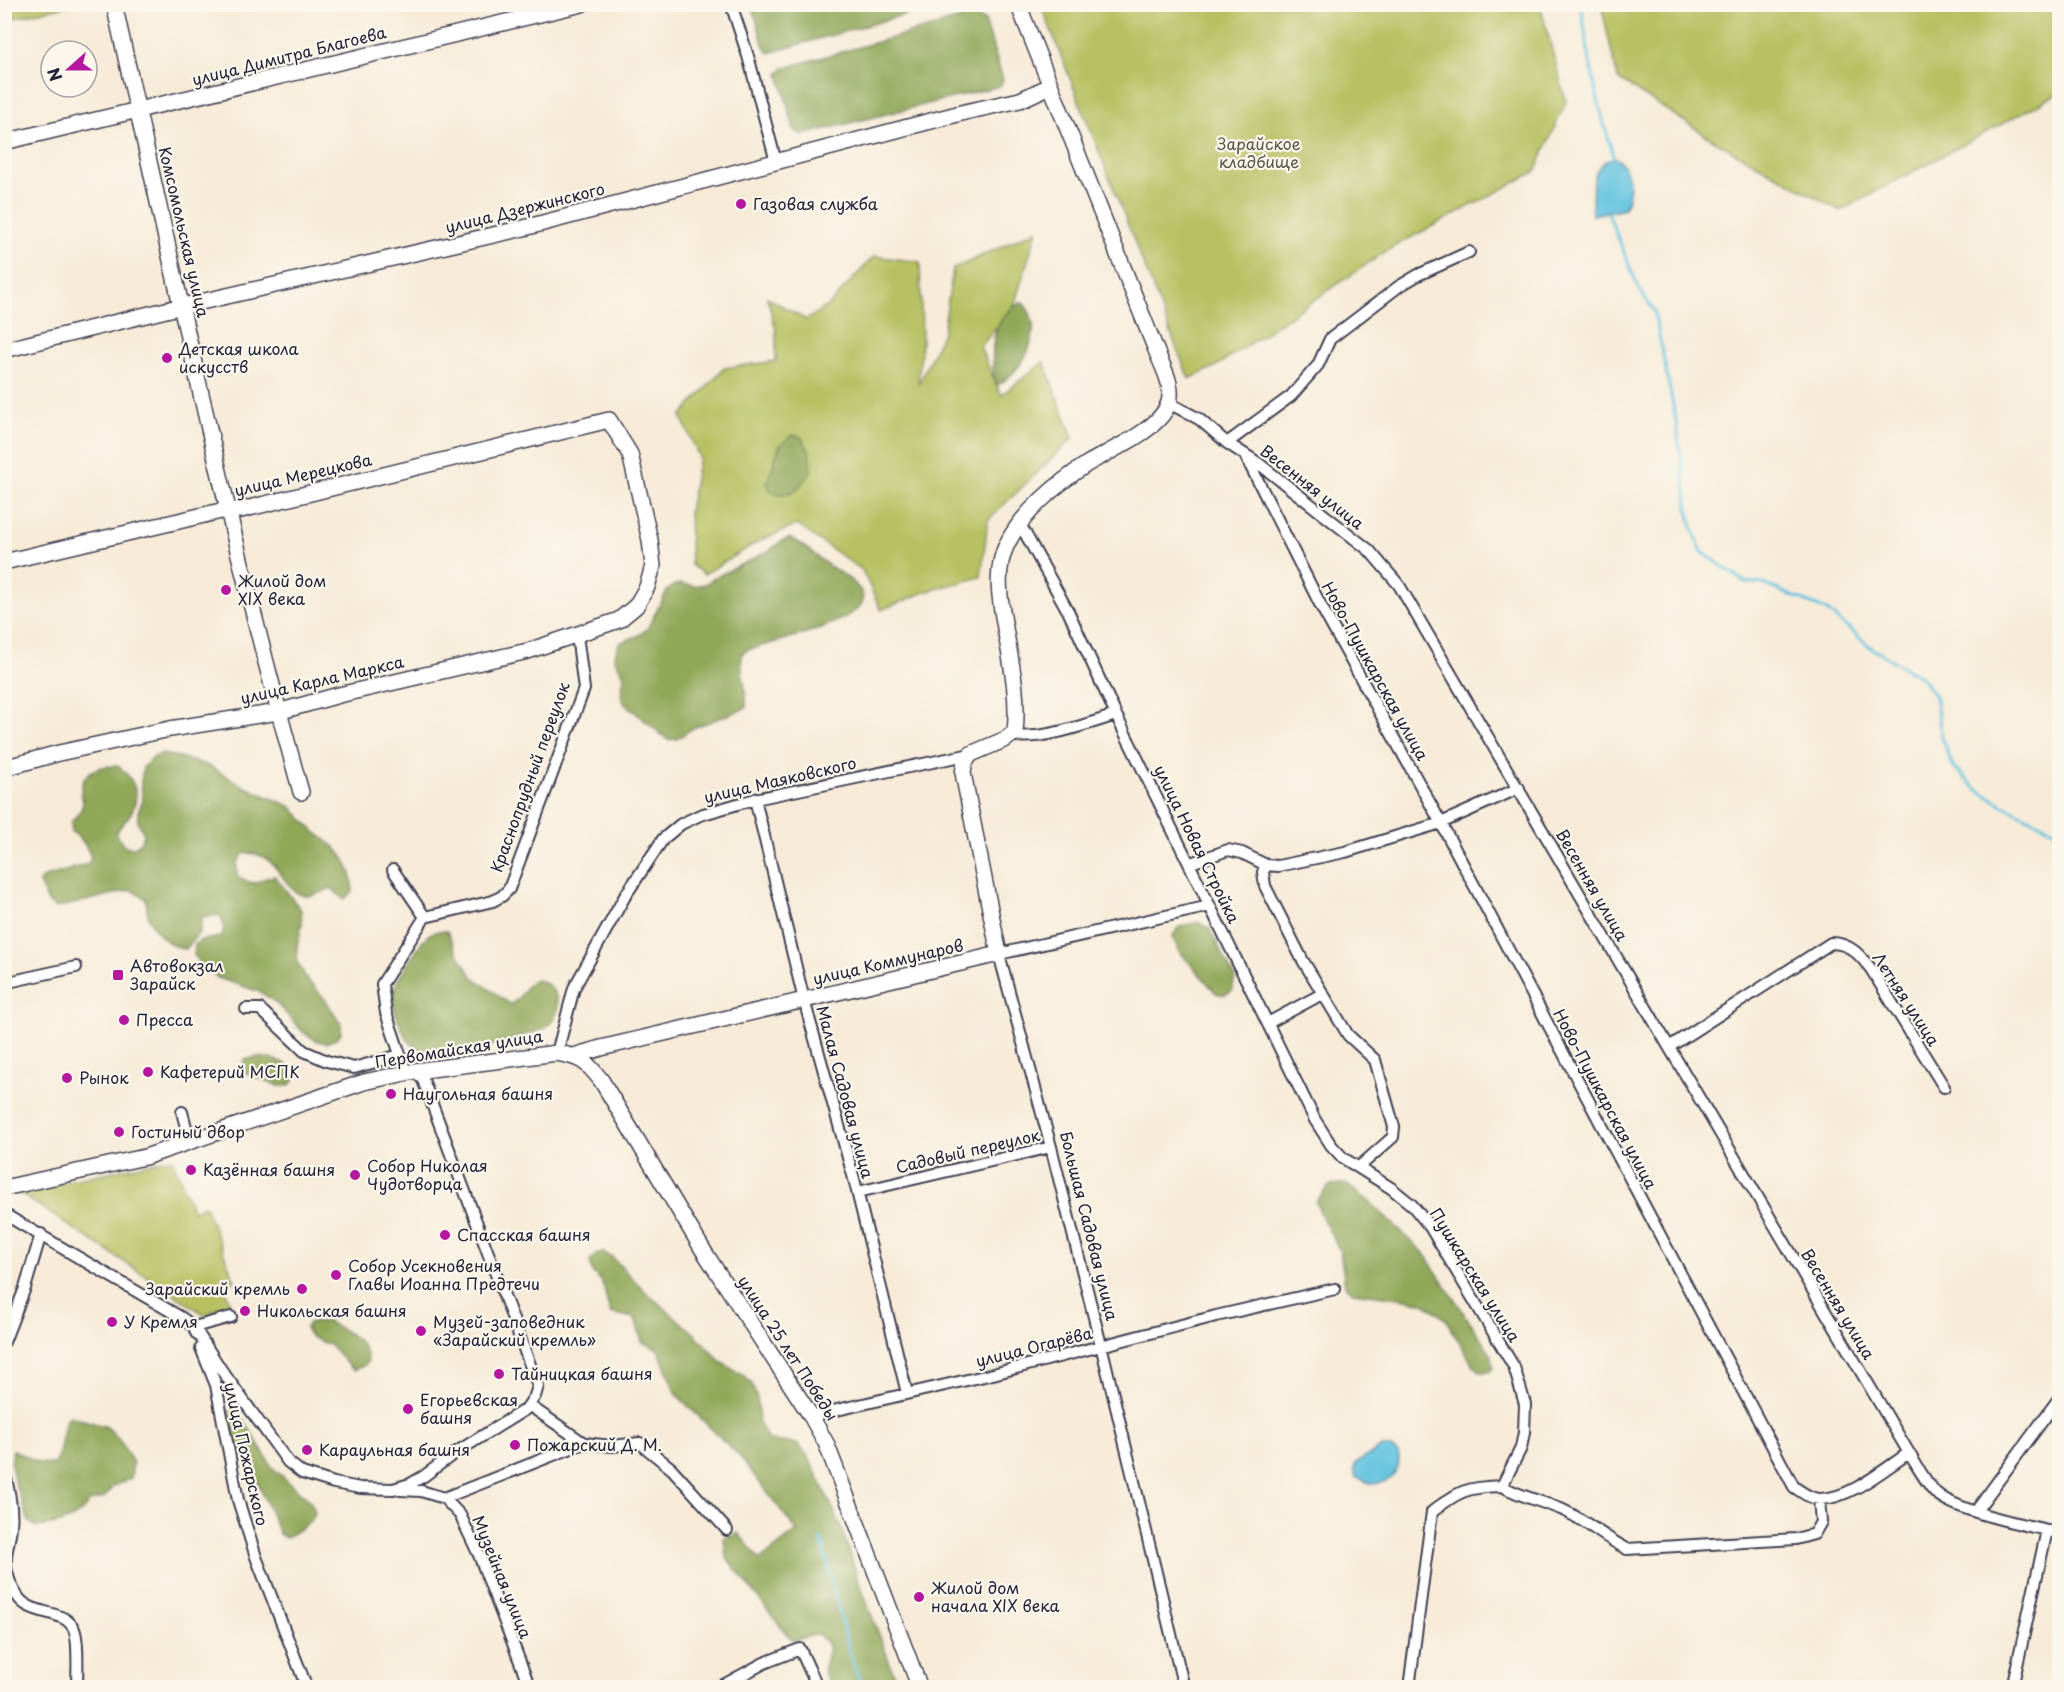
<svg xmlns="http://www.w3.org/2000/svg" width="2064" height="1692" font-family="'Playpen Sans',sans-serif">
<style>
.green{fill:#b5c162;stroke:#6c724e;stroke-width:1.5}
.forest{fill:#90a758;stroke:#59644a;stroke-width:1.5}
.water{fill:#61c2e0;stroke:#42728e;stroke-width:1.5}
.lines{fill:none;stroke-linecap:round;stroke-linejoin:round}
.stream{stroke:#61c2e0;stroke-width:3}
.street-casing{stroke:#424053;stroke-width:14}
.secondary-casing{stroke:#424053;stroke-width:18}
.street{stroke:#fff;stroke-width:10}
.secondary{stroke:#fff;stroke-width:15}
.poi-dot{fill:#b5179e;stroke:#fbf7ec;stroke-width:2}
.labels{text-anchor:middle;stroke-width:4.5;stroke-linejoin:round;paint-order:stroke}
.street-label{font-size:16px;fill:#22223b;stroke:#fbf7ec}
.park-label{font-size:16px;fill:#555a49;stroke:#fbf7ec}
.poi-label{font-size:16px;fill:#22223b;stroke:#fbf7ec;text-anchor:start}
</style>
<rect width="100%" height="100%" fill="#fbf7ec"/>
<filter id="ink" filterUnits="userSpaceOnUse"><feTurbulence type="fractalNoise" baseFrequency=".0167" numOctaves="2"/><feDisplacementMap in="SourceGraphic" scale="12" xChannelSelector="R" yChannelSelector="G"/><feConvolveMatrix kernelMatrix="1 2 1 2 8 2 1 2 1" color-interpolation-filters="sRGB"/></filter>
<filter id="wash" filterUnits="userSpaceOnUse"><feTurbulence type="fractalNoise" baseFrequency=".008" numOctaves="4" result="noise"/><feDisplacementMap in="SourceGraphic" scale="24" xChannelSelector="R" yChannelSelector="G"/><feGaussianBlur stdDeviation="1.35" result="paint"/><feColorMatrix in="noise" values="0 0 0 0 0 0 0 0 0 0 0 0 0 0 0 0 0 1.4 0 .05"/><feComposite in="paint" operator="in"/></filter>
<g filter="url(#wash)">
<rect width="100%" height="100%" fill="#f7ebd8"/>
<path class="green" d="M5,4h66v1l-66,15z
M1041,5h499l26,97 -31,70 -144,76 -176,119 -26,12z
M1601,5h458v88l-219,118 -125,-70 -97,-62z
M1037,230l-23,76 -34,41 21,48 43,-33 29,76 -85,82 -7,57 -53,14 -47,19 -19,-40 -65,-45 -36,15 -57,34 -13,-9 -2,-54 10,-54 -18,-41 43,-48 52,-7v-31l-9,-33 39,23 25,-17 43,-47 46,6 2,78 -4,45 25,-53 10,-63z
M172,1158l21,53 12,-5 30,75 -11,5 6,17 -25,12 -187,-123z"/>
<path class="forest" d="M752,5v-1l187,1 -170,48 -6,-9z
M974,15l11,5 18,60 -3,6 -198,49 -8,-5 -15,-56 5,-6z
M1022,302c26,25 2,69 -25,83 -4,-7 -4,-15 -4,-23 -2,-25 5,-48 29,-60z
M792,435l9,2 8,13 2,23c-12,15 -20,26 -40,19l-4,-9 13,-38z
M789,538c17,6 29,22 45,31 9,6 27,16 29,28 4,24 -96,47 -116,53l-5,3c-3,18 6,37 4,55l-53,20 -16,11 -9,1 -44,-37 -3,-8 3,-19 -10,-18 5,-15 18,-7 10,-7 20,-38 7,-6 7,-1 14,2 10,-2 9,-6 55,-27 13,-10z
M161,754l18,3 30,9 36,21 45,19 24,25 22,17 9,12 6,14 2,18 -9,7 -13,-11c-7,3 -16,8 -23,8 -26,0 -26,-45 -64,-43l-7,9v13c23,16 17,3 38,1l26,34 1,14 -5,23v15l11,19 17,18 16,25v9l-5,6 -10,4 -9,-2 -13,-8 -29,-31 -15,-10 -42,-14 -19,-15 -5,-8 1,-10 6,-5 20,-3c5,-8 2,-14 -1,-22l-18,2 -2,14 -14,18c-15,-1 -31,-16 -37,-30 -2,-5 -2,-14 -3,-20l-15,-9 -75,18 -8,-6 -9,-19 3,-5 46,-14 3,-7c-4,-11 -9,-19 -19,-25l-1,-10c5,-6 12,-12 12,-20 0,-3 -2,-6 -2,-9 0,-22 18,-28 37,-27 15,12 24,27 13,47 -4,7 -11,13 -15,20 7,16 21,22 28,1l-6,-12v-10l5,-12 -2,-17 2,-16 11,-10z
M1198,922l11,6 26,50 -3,13 -8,4 -8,-2 -36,-41 -8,-15 7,-10z
M439,931h8l10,22 16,24 37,27c12,-3 14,-22 26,-24 6,0 12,4 15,8 11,13 8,30 -6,40 -7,4 -17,6 -26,9 -27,8 -76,26 -102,11 -14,-7 -26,-42 -24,-57 2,-8 28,-49 34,-55 3,-3 8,-4 12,-5z
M256,1057c16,1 39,4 38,24l-6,5h-9l-33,-13 -4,-8 3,-5z
M1345,1183l25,19 53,50 69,103 1,12 -5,5h-7l-8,-7 -27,-45 -20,-16 -20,-5 -53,-7 -8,-7 -5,-34 -17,-32 -7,-17 13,-16z
M604,1253l8,4 37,38 45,38 27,29 23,14 8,8 5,14 2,24 9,18 29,4 11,12 33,70 17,53 41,108h-69c-2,-5 -6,-13 -6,-18 2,-19 12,-19 -6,-35l-26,7 -66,-84 -2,-19 14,-5 22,27 37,-29 -57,-74 -64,-63 -18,-45 -16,-7 -7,-24 -25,-5 -8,-31 -10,-10 -2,-11 7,-7z
M326,1321c18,10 39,17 42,40l-3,4 -11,5c-9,-5 -13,-15 -21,-22 -9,-9 -24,-6 -27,-20l3,-5z
M235,1409l6,6 31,52 39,35 4,10 -4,9 -25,17 -7,-4c-7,-18 -14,-35 -22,-53 -8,-19 -31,-49 -29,-69z
M70,1416l37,11 12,12 14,24 -2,15 -19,9 -5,8 -4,3 -14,4c-10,19 -33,23 -52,25l-8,-5 -15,-42 -3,-17 2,-13 26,13 16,1 3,-7 8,-38z"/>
<path class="water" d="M1614,157c18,11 18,32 11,51l-33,7c1,-23 -4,-50 22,-58z
M1382,1447l9,1 7,5c4,18 -8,33 -28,30 -4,-1 -10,-5 -14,-6l-2,-8 1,-5z"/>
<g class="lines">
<path class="stream" d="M1581,4c7,53 16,103 33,153
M1608,213l31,76 15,22 21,104 15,106 12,31 43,30 19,2 62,26 47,39 49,29 13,18 7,43 11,27 23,23 32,19 52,25
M821,1539l28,111 13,38"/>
</g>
</g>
<g filter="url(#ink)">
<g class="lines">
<defs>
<path id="street" d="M731,4l17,52 28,106
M1169,403l30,16 28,24 31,20 111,87 30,35 270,462 240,406c8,13 16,28 26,39 20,20 96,34 125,41
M1227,443l64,-47 27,-31 12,-26 68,-52 20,-12 51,-23
M1245,455l77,153 119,215 353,664c8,5 16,12 26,12 30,0 64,-30 89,-46
M1020,524l49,89 47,102 199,405 16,25 12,13 48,30 21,17 18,22 84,140 11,37 -1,28 -3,16 -19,38
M1015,732l2,4c26,4 73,-13 99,-21
M755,799l49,201 50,179 53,214
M1191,863l37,-13 14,3 24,12 12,1 67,-14 96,-29 78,-35
M1266,865l-3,7 2,14 37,73 46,76 27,25 19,67 -1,10 -34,30
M393,870l32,47
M425,917l68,-16 9,-5 7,-7 75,-200 -7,-54
M4,983l72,-16
M246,1009h14l44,42 23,10 27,7 46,-13
M1268,1023l54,-29
M1669,1047l162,-104c19,0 29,12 40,26l73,118
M557,1053l17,-65 51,-92 38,-57 18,-15 19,-9 55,-16 216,-45
M406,1072l-20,-59 -4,-29 43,-67
M182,1112l8,30
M858,1192l193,-45
M4,1214l178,104 12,9 26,41 68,94 14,11 32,10 26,5 33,1 17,-5 14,-8 31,-23 71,-44 9,-13 3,-10 -115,-306 -8,-9
M196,1333l-2,-6 37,-10
M4,1342l21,-54 16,-54
M201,1348l15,37 22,115 18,57 51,131
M530,1406l54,37 28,3 28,-3 32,26 55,61
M811,1416l182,-42 223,-58 119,-27
M4,1471c5,18 9,37 7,55 -1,16 -8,30 -4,46 2,10 9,26 18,32 15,11 44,7 50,28 4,14 2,40 2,56
M1502,1486c19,11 40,15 61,24 22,10 42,28 64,39l169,-10 18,-5 7,-12 -2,-23
M400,1490l21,1 23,7 16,17 19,40 51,133
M444,1498l140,-55
M1976,1511l84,-114
M718,1688l46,-25 36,-14 18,39
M1184,1688l-83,-343 -50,-198 -52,-193 211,-48
M1409,1688l23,-176c26,-21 35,-25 70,-26
M2012,1688l35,-158"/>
<path id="secondary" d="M114,4c59,263 114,529 187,788
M4,142l578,-138
M4,350l166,-41 354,-81 441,-116 55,-12 30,-14
M4,562l217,-51 20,-1 368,-90 21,34 20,86 3,26 -6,21 -11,19 -17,14 -91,31 -189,44 -61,17 -108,17 -111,24 -55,15
M574,1056l27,-8 398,-94 -36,-181 2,-11 6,-8 35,-15 9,-7c4,-35 -4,-70 -10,-104 -5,-28 -11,-57 2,-84 15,-31 51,-61 80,-80 23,-14 74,-34 82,-62 5,-17 -7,-36 -13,-52l-138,-346
M4,1188l141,-31 219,-75 51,-11 142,-18c24,4 29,8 44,27l102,170 108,166 15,27 94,245"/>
</defs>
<use href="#street" class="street-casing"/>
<use href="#secondary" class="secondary-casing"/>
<use href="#street" class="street"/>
<use href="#secondary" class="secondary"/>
</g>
</g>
<g class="poi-dot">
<circle cx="741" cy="204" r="6"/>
<circle cx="167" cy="358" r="6"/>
<circle cx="226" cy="590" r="6"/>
<rect x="112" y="969" width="12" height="12" rx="3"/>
<circle cx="124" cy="1020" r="6"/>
<circle cx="148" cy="1072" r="6"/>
<circle cx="67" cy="1078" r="6"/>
<circle cx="391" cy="1094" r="6"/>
<circle cx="119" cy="1132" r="6"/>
<circle cx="191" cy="1170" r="6"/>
<circle cx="355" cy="1175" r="6"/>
<circle cx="445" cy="1235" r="6"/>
<circle cx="336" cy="1275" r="6"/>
<circle cx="302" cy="1289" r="6"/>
<circle cx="245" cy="1311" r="6"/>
<circle cx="112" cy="1322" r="6"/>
<circle cx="421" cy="1331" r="6"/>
<circle cx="499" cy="1374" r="6"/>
<circle cx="408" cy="1409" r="6"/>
<circle cx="515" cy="1445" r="6"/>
<circle cx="307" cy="1450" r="6"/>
<circle cx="919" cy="1597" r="6"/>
</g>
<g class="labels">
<g class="street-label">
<text transform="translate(289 56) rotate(-14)" y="6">улица Димитра Благоева</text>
<text transform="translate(525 208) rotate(-14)" y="6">улица Дзержинского</text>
<text transform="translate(184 232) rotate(77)" y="6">Комсомольская улица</text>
<text transform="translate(303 475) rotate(-13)" y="6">улица Мерецкова</text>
<text transform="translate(1312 487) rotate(38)" y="6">Весенняя улица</text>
<text transform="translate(1375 671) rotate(61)" y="6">Ново-Пушкарская улица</text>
<text transform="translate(322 680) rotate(-13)" y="6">улица Карла Маркса</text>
<text transform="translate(530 777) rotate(-70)" y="6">Краснопрудный переулок</text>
<text transform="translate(780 780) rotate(-13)" y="6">улица Маяковского</text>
<text transform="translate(1197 844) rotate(64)" y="6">улица Новая Стройка</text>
<text transform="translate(1592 885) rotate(60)" y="6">Весенняя улица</text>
<text transform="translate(888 962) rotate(-13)" y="6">улица Коммунаров</text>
<text transform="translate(1906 999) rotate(57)" y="6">Летняя улица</text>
<text transform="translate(459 1049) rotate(-9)" y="6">Первомайская улица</text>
<text transform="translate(845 1092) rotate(75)" y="6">Малая Садовая улица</text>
<text transform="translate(1605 1099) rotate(62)" y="6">Ново-Пушкарская улица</text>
<text transform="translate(968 1151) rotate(-13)" y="6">Садовый переулок</text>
<text transform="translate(1089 1226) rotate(76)" y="6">Большая Садовая улица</text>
<text transform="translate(1475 1275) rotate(58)" y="6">Пушкарская улица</text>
<text transform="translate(1838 1304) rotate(59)" y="6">Весенняя улица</text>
<text transform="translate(1034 1347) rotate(-14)" y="6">улица Огарёва</text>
<text transform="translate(788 1348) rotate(57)" y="6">улица 25 лет Победы</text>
<text transform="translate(246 1454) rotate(77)" y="6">улица Пожарского</text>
<text transform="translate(502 1577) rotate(68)" y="6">Музейная улица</text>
</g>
<g class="park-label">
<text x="1259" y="150">Зарайское<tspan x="1259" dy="18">кладбище</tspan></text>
</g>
<g class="poi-label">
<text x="753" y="210">Газовая служба</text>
<text x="179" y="355">Детская школа<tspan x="179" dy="18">искусств</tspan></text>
<text x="238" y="587">Жилой дом<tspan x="238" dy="18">XIX века</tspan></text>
<text x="130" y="972">Автовокзал<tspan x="130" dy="18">Зарайск</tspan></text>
<text x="136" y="1026">Пресса</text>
<text x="160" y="1078">Кафетерий МСПК</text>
<text x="79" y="1084">Рынок</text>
<text x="403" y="1100">Наугольная башня</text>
<text x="131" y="1138">Гостиный двор</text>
<text x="367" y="1172">Собор Николая<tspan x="367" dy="18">Чудотворца</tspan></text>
<text x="203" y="1176">Казённая башня</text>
<text x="457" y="1241">Спасская башня</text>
<text x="348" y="1272">Собор Усекновения<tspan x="348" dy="18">Главы Иоанна Предтечи</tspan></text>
<text x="290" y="1295" text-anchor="end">Зарайский кремль</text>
<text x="257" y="1317">Никольская башня</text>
<text x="124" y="1328">У Кремля</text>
<text x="433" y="1328">Музей-заповедник<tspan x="433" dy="18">«Зарайский кремль»</tspan></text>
<text x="511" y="1380">Тайницкая башня</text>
<text x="420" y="1406">Егорьевская<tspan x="420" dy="18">башня</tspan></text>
<text x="527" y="1451">Пожарский Д. М.</text>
<text x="319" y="1456">Караульная башня</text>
<text x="931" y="1594">Жилой дом<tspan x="931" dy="18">начала XIX века</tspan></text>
</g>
</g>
<rect width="2064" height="1692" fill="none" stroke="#fbf7ec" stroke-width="24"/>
<g transform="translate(69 69) rotate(249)"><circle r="28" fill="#fbf7ec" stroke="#a4a2a5" stroke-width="1.5"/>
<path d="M0-4.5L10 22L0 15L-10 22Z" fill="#b5179e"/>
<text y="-9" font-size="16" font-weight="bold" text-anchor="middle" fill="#22223b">N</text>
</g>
</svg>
